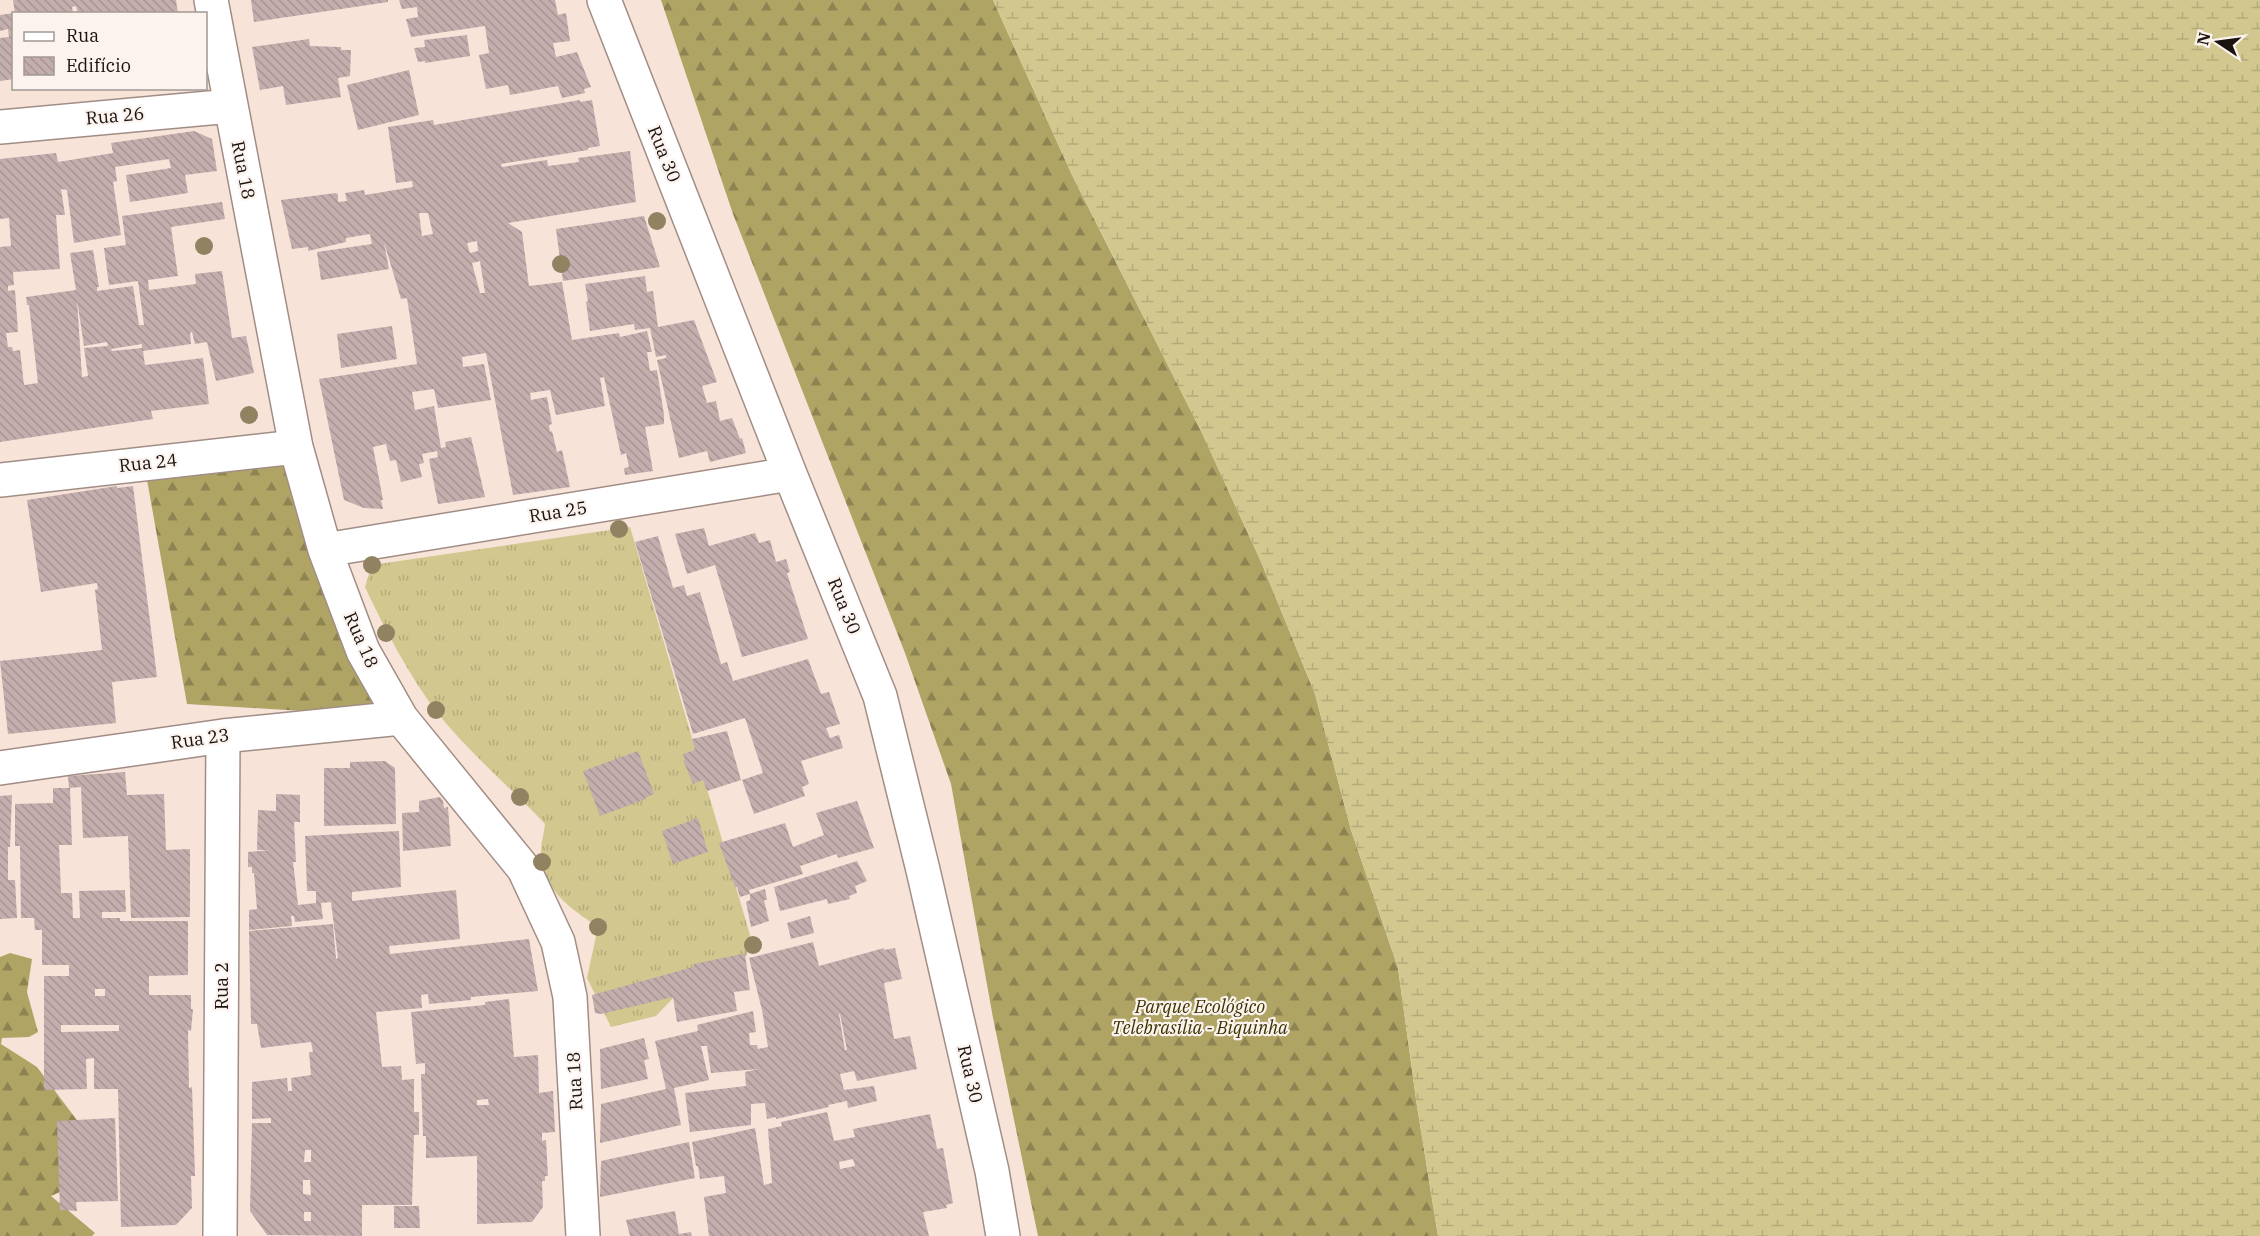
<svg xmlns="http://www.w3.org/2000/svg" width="2260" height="1236" font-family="'IBM Plex Serif',serif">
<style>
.grass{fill:url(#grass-tufts)}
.forest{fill:url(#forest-firs)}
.wetland{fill:url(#wetland-marsh)}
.building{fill:url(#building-back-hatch);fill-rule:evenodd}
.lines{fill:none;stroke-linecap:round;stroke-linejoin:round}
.street-casing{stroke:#a18d85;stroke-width:36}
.street{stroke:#fff;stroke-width:33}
.tree{fill:#918262}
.labels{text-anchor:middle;stroke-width:4.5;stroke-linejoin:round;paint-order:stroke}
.street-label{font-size:18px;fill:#19120f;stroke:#fcf3ef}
.park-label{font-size:18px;font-style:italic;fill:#3c3300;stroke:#fcf3ef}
</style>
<defs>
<pattern id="grass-tufts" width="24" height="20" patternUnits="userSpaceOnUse" patternTransform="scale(1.5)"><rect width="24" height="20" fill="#d2c88f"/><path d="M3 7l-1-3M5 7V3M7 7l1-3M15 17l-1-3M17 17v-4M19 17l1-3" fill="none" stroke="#b4ab7a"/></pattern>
<pattern id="forest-firs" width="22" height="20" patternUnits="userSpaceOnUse" patternTransform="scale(1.5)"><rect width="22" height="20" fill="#b0a465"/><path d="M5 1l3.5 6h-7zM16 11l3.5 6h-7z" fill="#8e8452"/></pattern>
<pattern id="wetland-marsh" width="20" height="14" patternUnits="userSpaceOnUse" patternTransform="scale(1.5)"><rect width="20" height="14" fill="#d2c88f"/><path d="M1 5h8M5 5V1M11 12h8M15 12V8" fill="none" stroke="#b4ab7a"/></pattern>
<pattern id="building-back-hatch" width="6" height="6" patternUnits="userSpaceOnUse" patternTransform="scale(1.5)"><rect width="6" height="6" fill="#c4adad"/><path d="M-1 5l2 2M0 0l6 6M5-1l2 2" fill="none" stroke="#a89494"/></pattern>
</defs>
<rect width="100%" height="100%" fill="#f8e3d9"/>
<path class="grass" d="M630,527l123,418 -28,43 -45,3 -24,25 -45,11 -24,-49 11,-51c-28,-19 -57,-38 -57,-75 0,-9 3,-19 4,-28 -36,-38 -76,-71 -109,-113 -27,-36 -52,-83 -71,-124l7,-22z"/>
<path class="forest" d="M661,0h332l79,175 130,258 60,131 53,130 36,136 47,138 19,138 21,130h-400l-45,-218 -42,-234 -46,-131 -172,-439z
M287,448l91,264 -25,2 -166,-10 -43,-241z
M10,953l22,6 -5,33 11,40 -9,5 -27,1 -1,6 36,23 45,60 -20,64 -11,5 44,37 -3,3h-92v-279z"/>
<path class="wetland" d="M993,0h1267v1236h-822l-21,-130 -19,-138 -47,-138 -36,-136 -53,-130 -60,-131 -130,-258z"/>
<path class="building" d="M13,0h163l2,14h-100l-2,-8 -4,1 1,7h-58z
M251,0h137v2l-134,20z
M399,0h156l3,15 8,-2 4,28 -17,2 3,14 21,-5 14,35 -7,2 1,4 -23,5 -4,-12 -48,9 -2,-10 -22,4 -7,-34 10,-2 -4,-27 -74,11 -5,-18 12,-2 -1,-10 -15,2z
M14,13v66l-14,2v-43l9,-1 -1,-8 -8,2v-16z
M467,35l3,21 -45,7v-2l-7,1 -4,-14 11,-1 -1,-7z
M309,39l1,7 31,1v3h10l-1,26 -12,2 3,19 -55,8 -3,-19 -23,4 -8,-43z
M409,70l10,45 -61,15 -11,-45z
M580,100v2l12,-2 8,46 -12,2v2l-87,14 1,3 45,-7 1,6 31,-4 -1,-4 52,-7 6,51 -128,21 14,9 7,54 33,-4 10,58 47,-7 1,4 27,-6 5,21h-5l3,19 7,-1 7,45v9l-19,3 8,44 -28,4 -1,-7 5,-1 -3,-14 -5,2 -17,-78 -4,1 5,28 -49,9 -6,-25 -20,3 1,7 16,-3 5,27 -3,1 1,7 2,-1 5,21 5,-2 8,37 -57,8 -27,-142 -24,4 1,10 21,-3 7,36 -53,8 -4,-19 -22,3 3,18 19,-4 7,42 5,-1 -1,-5 26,-5 14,60 -47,7 -9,-45 9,-2 -1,-6 -15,3 2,9 -5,1 3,13 -21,5 -5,-22 -6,1 -4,-17 -13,3 10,53h-2l2,9 -19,-1 -20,-8 -25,-121 98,-15 -10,-66 -6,1 -17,-57 5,27 -68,11 -4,-28 55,-8 -2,-10 -24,4v4l-38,9v-4l-16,2 -11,-49 55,-7 2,2v7l9,-1 -2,-8 19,-3 1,5 48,-8 -1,-6 -16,2 -8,-56 45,-7 1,5zM419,213h9l5,21 -11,2zM477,241l1,10 -8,2 -3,-10zM480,261l5,32h-5l-8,-30z
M194,131l18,8 5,32 -32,4 3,18 -58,9 -4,-27 45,-7 -2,-9 -54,8 2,14 -4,1 8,53 -47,8 -7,-53 -6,-1 4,26h-9l4,54 -47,3 1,13 -6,1v5l7,-1 3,42 -12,1 2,14h4l1,4 7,-1 4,35 14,-2 -9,-78h-2l-1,-8 50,-7 -6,-37 23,-3 6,37h-2v4l36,-5 6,39h5l-6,-44 -29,4 -5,-37 22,-3 -4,-29 100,-14 3,17 -54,8 7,49 -30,4 1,10 47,-6 -1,-10 27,-3 10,67 14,-2 8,37 -38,8 -9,-39 -12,2 -3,-12 -2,1 1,11 -48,7 2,14 58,-7 6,46 -58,7 2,8 -153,23v-195l11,-1 -2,-28 -9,1v-60l56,-6 2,9 55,-9 -2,-10zM77,300l7,46 23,-4 1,4 -24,2 4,28 -6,1zM142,344v4l-30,3 -1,-2z
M644,216l16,51 -97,14 -7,-52z
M645,276l2,16 6,-1 5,36 36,-7 23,62 -15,4 5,17 9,-2 4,20 12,-3 8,21 2,-1 4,15 -36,9 -3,-11 -28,7 -22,-98 9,-2v-3l-10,2 -6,-29 -15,2 -1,-6 -44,7 -4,-29 2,-1 -3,-17z
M392,326l5,33 -56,9 -4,-34z
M117,486v2l16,-2 24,191 -45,5 4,41 -108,11 -8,-73 102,-11 -7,-60 3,-1 -1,-6 -56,9 -14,-92z
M704,528l5,18 46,-13 4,10 11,-3 6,22 10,-3 4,13 -3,1 21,66 -66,18 -27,-92 -28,9 -12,-40z
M658,536l15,52 11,-3 3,11 13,-4 21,72 6,-2 6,19 75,-22 13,35 8,-2 11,32 -14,4 4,10 9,-3 4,13 -42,13 8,23 -7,3 3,9 -51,18 -12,-34 21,-7 -18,-55 -52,16 -58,-192z
M727,731l14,49 -34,11 -4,-11 -10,4 -10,-24h2l-2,-6 12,-4 -3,-11z
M638,751l16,43 -9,4 1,1 -46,17 -17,-45z
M385,761l10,7 1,56 -72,2v-58h26v-6z
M125,772l2,23 37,-1 2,56 24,-1v68l-59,1 -3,-82 -45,2 -2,-51 -12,1 -1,-12z
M53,788h17l2,57h-13l2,48h11l1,25h7l-1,-27 46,-1 1,22h-24v6h18v3h68v54l-39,1v19h42v14h2l-2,22 -3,-1 1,58 3,-1 3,89h-4l1,32 -16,17 -55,2 -3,-138h-24v-31l-8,1 1,30 -43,1v-114h25v-11h-27v-35h-7l-1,-12h-13l-1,-72h-5v-42l38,-1zM95,989h10v7h-10zM61,1025h58v6l-58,1z
M276,794l24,1v27h-6l2,40h-3l5,43 18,-2v-12h-9l-2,-55 94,-5 2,56 -49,5v9l104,-11 4,49 -71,7 1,8 139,-15 9,52 -67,6v3l-42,4 -1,-10 -7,1 1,13 -46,4 6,55 19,-1 1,14 12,-1v33h5v23h-5l-2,70h-50v31l-95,-1 -17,-24 2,-88h19v-5l-19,1v-37l35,-4 1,13h4l-1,-13 20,-3 -2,-23h4l-2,-10 -50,6 -4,-24h-6l-2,-93 84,-7 3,35 2,-1 -7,-56 -10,1 2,16 -28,3 -1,-6h-3l1,10 -43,4v-20l8,-1 -3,-36h-2v-6h-4v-15l22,-2h-13l1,-40 18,1zM305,1150h6v12h-7zM303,1180h7l1,15 -8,-1zM304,1212h7v9h-7z
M12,795l-2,52h-2v33h7l2,38 -17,1v-123z
M440,797l3,4 1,7 4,-1 3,39 -48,5 -1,-38 17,-1v-11z
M857,801l17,47 -36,10 -1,-4 -37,12 3,8 -54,16 1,4 -10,3 -3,-10h-2l-16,-44 66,-20 8,24 31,-12 -8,-22z
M698,818l10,34 -35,12 -11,-33z
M857,861l10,20 -12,5 2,7 -8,3 1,3 -22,5 -1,-5 -47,12 -6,-24z
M765,889l2,11h-3l5,21 -18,6 -5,-25 4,-2v-6z
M810,916l4,17 -23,6 -4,-16z
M813,942l6,24 65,-18v2l11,-2 7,31 -18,4 10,56 16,-3 7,33 -60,12 -3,-10 -14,3 4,16 30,-4 3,15 -29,7 -1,-7 -19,4 1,2 -53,12v-2l-9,2 -2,-16 -14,1v21l-61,7 -5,-39 61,-7 -1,-14 13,-3 -47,4 -4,-27h-6l8,34 -35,8 7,37 -81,18 1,-39 65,-15 -11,-48 43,-10 -1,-6 56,-14 3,21 -7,1 1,12h7l1,4 10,-2 -6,-37 -13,-52zM839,1014h1l7,36h-2z
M742,954h3l5,36 -16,2 3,19 -60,11 -4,-25 -72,17 -6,-1 -3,-18 101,-28 1,-3z
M509,999l5,58 24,-2 1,38 14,-2 2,41 -13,1v8l4,-1 2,36h-3v5h-3l1,26 -11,15 -55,2v-68l-51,2v-22h-3l-2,-62h4v-11l-9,1 -5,-52 74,-7v-3zM488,1099l1,6h-12v-5z
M644,1038l5,21 -5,1 4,19 -47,10 -1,-40z
M827,1112l7,29 21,-4 -2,-8 77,-15 7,35 6,-1 10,55 -7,2 1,3 -24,4 6,24h-220l-5,-39 22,-4 -2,-17 -24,3 -2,-13h-2l-4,-24 63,-14 9,57 8,-2 -4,-54 14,-3 -1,-4zM853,1159l2,7 -15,3 -1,-7z
M115,1118l3,83 -42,1 1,9 -17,-1 -3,-89z
M689,1142l6,36 -95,19 1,-36z
M394,1206h25l1,22h-26z
M675,1211l4,23 12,-2 1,4h-62l-4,-16z"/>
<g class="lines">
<defs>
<path id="street" d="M211,0l85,447 29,103 38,101 38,67 123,151 34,73 12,55 13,239
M604,0l186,474 90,222 43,174 69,301 11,65
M0,127l231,-21
M0,480l296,-33
M325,550l465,-76
M0,768l223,-32 178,-18
M220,1236l3,-500"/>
</defs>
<use href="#street" class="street-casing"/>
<use href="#street" class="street"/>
</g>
<g class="tree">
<circle cx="657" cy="221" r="9"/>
<circle cx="204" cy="246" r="9"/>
<circle cx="561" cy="264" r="9"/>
<circle cx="249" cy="415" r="9"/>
<circle cx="619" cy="529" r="9"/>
<circle cx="372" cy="565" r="9"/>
<circle cx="386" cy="633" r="9"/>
<circle cx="436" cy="710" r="9"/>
<circle cx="520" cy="797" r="9"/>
<circle cx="542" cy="862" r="9"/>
<circle cx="598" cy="927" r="9"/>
<circle cx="753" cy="945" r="9"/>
</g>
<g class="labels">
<g class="street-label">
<text transform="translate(115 116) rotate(-5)" y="6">Rua 26</text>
<text transform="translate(664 154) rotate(68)" y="6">Rua 30</text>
<text transform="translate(243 170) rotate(79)" y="6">Rua 18</text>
<text transform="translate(148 463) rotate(-6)" y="6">Rua 24</text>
<text transform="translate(558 512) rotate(-9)" y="6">Rua 25</text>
<text transform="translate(844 606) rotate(68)" y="6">Rua 30</text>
<text transform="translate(361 640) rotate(66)" y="6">Rua 18</text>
<text transform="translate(200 739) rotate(-8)" y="6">Rua 23</text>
<text transform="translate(222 986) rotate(-90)" y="6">Rua 2</text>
<text transform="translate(970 1074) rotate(77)" y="6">Rua 30</text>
<text transform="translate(575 1081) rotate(-93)" y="6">Rua 18</text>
</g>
<g class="park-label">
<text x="1200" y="1013">Parque Ecológico<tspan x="1200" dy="21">Telebrasília - Biquinha</tspan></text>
</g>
</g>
<rect x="12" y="12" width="195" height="78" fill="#fcf3ef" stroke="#a19995" stroke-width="1.5"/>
<rect x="24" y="32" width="30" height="9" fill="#ffffff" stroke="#a19995" stroke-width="1.5"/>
<text x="66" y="42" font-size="18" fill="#19120f">Rua</text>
<rect x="24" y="57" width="30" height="18" fill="url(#building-back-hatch)" stroke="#a19995" stroke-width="1.5"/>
<text x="66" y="72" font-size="18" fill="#19120f">Edifício</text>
<g transform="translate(2218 42) rotate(283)" stroke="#fcf3ef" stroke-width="4.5" paint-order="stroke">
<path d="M0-4.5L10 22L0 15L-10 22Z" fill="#19120f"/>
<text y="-9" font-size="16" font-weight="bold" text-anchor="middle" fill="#19120f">N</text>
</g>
</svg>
